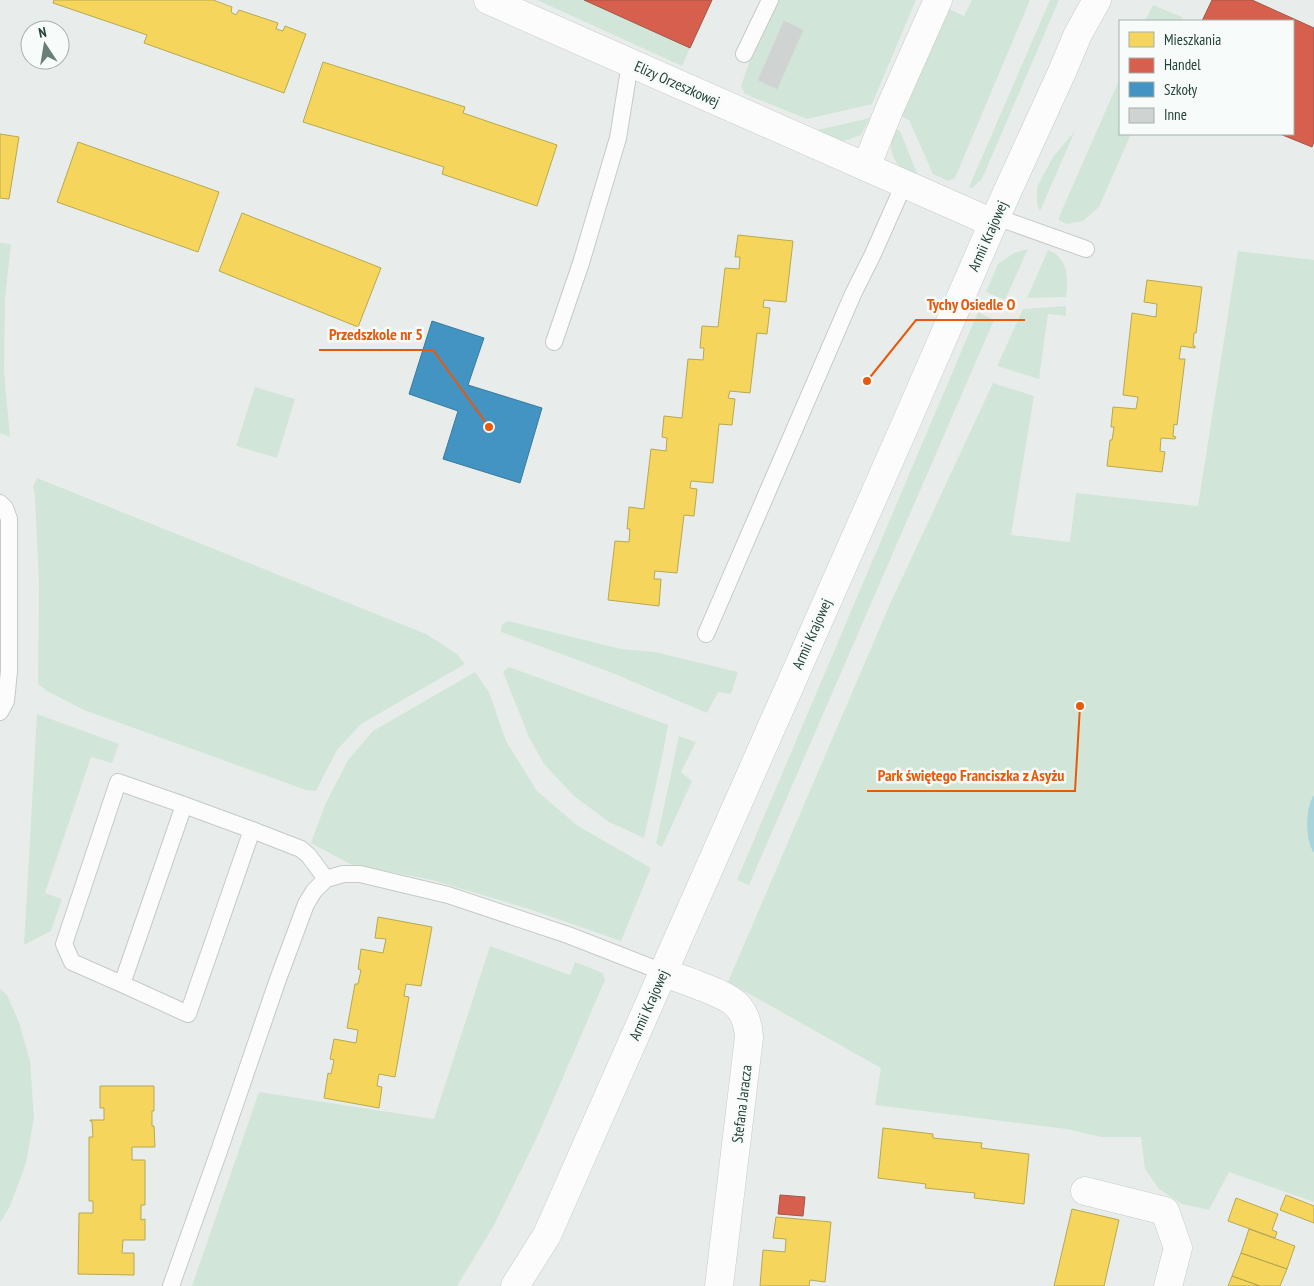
<svg xmlns="http://www.w3.org/2000/svg" width="1314" height="1286" font-family="'PT Sans Narrow',sans-serif">
<style>
.green{fill:#d1e6d8}
.water{fill:#a9d4db}
.homes{fill:#f6d55c;stroke:#b7a952}
.shops{fill:#d6604d;stroke:#a15747}
.schools{fill:#4393c3;stroke:#3a7b9a}
.building{fill:#cfd4d2;stroke:#d1d6d4}
.lines{fill:none;stroke-linecap:round;stroke-linejoin:round}
.lane-casing{stroke:#c5cac8;stroke-width:18}
.street-casing{stroke:#c5cac8;stroke-width:29}
.secondary-casing{stroke:#c3cbc8;stroke-width:29}
.lane{stroke:#fcfcfc;stroke-width:16}
.street{stroke:#fcfcfc;stroke-width:28}
.secondary{stroke:#fcfcfc;stroke-width:28}
.labels{text-anchor:middle;stroke-width:5;stroke-linejoin:round;paint-order:stroke}
.street-label{font-size:15px;fill:#24423a;stroke:#f7fbf9}
.leader{fill:none;stroke:#e8590c;stroke-width:2}
.callout-dot{fill:#e8590c;stroke:#f7fbf9;stroke-width:2}
.callout-label{font-size:16px;text-anchor:middle;font-weight:bold;fill:#e8590c;stroke:#f7fbf9;stroke-width:5;stroke-linejoin:round;paint-order:stroke}
</style>
<rect width="100%" height="100%" fill="#e8edeb"/>
<path class="green" d="M537,0h47l106,48 -8,18z
M777,0h139l-44,104 -65,15 -62,-25 -4,-8 8,-23z
M972,0h58l-75,178 -7,3 -15,-7 -24,-54 -8,-4 48,-107 15,7z
M1050,0h9l-77,179 -10,9 -3,-1z
M1153,5l29,12 -1,4h-36z
M1120,78v56h11l-32,73 -16,14 -17,3 -7,-4v-3z
M870,118l-9,17c-22,9 -23,7 -45,-2l1,-3z
M895,129l5,2 17,42 -1,4c-13,-7 -24,-14 -25,-31 0,-5 2,-12 4,-17z
M1075,131l-35,80 -3,-6v-18l16,-30z
M0,243l11,1 -6,55 -1,72 6,66 -10,-4z
M1028,249l-23,51 -19,-8 12,-28 16,-11z
M1048,250c20,7 21,29 18,47l-39,1z
M1238,251l76,9v942l-85,-30 -20,38 -27,-6 -23,-15 -14,-20 -4,-32h-40l-35,-8 -191,-24 6,-37 -153,-86 162,-378 103,-221 41,13 -23,139 59,7 6,-49 122,13z
M1066,306v10l-18,-2 -9,65 -42,-13 26,-57z
M978,312l16,8 -245,565 -12,-5z
M255,387l40,12 -18,59 -41,-12z
M37,478l389,156 31,20 8,10 -104,60 -24,26 -21,41 -10,-1 -222,-80 -37,-19 -9,-7 1,-100 -4,-88 -2,-10z
M508,621l113,28 34,3 83,20 -7,22 -13,-2 -11,21 -97,-41 -109,-40 1,-8z
M509,667l159,58 -5,28 -19,85 -35,-16 -35,-26 -30,-32 -15,-27 -26,-65z
M475,672l14,20 17,49 31,50 41,35 73,42 -30,73 -95,-33 -94,-28 -82,-16 -39,-21 14,-38 23,-45 25,-29z
M37,714l82,30 -7,19 -21,-6 -46,136 17,6 -11,32 -27,14z
M679,736l17,6 -15,30 11,9 -30,66 -6,-3z
M490,946l80,29 5,-13 28,11 2,7 -66,153 -16,33 -30,61 -36,59h-265l67,-194 175,27z
M0,989l7,6 12,27 11,39 4,57 -8,45 -16,43 -10,17z"/>
<path class="water" d="M1314,795v58c-9,-12 -9,-46 0,-58z"/>
<path class="homes" d="M54,0h159l19,7 -1,5 5,3 3,-5 39,13 -2,6 7,2 2,-5 21,8 -22,59 -140,-50 3,-8 -94,-32z
M323,62l142,45 -2,6 94,32 -20,61 -95,-32 2,-7 -141,-45z
M0,134l19,3 -10,62 -9,-1z
M78,142l141,50 -21,60 -141,-50z
M242,213l139,55 -23,59 -139,-56z
M738,235l55,6 -7,61 -22,-2 -1,7 7,1 -3,26 -10,-1 -7,60 -20,-2 -2,7 7,1 -3,26 -13,-1 -6,59 -22,-2 -1,7 7,1 -3,27 -10,-1 -7,58 -22,-2 -1,8h7l-2,27 -51,-6 7,-59 14,1 1,-13h-3l2,-22 15,2 7,-60 15,2 1,-13 -5,-1 2,-21 18,2 6,-59 15,1 1,-12h-4l2,-22 16,1 7,-59 14,1 1,-12h-5z
M1147,280l55,7 -6,46h-2l-1,13h2v2l-14,-2 -2,13h6l-8,66 -3,-1 -1,12 3,1 -1,2 -14,-1 -1,13 5,1 -3,20 -55,-6 3,-26h2l2,-13h-3l2,-20 23,2 2,-12 -15,-2 9,-82 24,4 1,-13 -13,-2z
M378,917l54,10 -11,59 -15,-2 -2,12 5,1 -14,80 -16,-3 -2,12 5,1 -3,21 -55,-10 4,-25 3,1 3,-14 -4,-1 4,-20 22,4 2,-13 -11,-2 8,-44h3l3,-14 -3,-1 3,-20 22,4 3,-14 -11,-1z
M100,1086h54v25h-2v15h2l1,21h-23v13h13v45h-4v15l4,-1v21h-22l-1,13h12v22l-56,-1 1,-61h14v-12h-4v-64h4l-1,-16h-2v-1h14v-12h-4z
M883,1128l50,6v4l49,5 -1,5 48,6 -5,50 -50,-6 1,-5 -50,-5 1,-4 -48,-6z
M1286,1195l28,11v17l-34,-13z
M1236,1198l42,16 -6,16 5,2 -2,6 -47,-17z
M1072,1209l47,11 -15,66h-50z
M776,1217l55,5 -6,60 -15,-2 -1,6h-49l3,-36 22,2 1,-13 -13,-1z
M1249,1229l46,17 -8,23 -46,-16z
M1241,1253l46,16 -7,17h-20l-28,-10z
M1232,1276l28,10h-32z"/>
<path class="shops" d="M584,0h128l-22,48z
M1212,0h40l62,28v114l-2,5 -32,-13h13v-113h-91z
M780,1195l25,2 -2,19 -25,-2z"/>
<path class="schools" d="M432,321l52,17 -16,47 74,23 -22,75 -77,-24 15,-48 -49,-17z"/>
<path class="building" d="M784,21l19,9 -26,59 -19,-9z"/>
<g class="lines">
<defs>
<path id="lane" d="M744,54l26,-54
M996,217l90,32
M554,342l27,-79 37,-125 12,-75
M0,503l5,5 4,11v152l-3,30 -6,11
M706,634l147,-340 20,-40 31,-70
M184,805l68,25
M122,984l-50,-22 -8,-18 54,-162 66,23 -62,179 66,30 64,-184 49,19 8,7 17,23
M171,1286l48,-135 58,-169 29,-78 8,-13 12,-12 17,-5h17l88,21 120,40 95,37"/>
<path id="street" d="M488,0l505,223
M866,167l23,-57 49,-110
M663,972c12,5 25,9 37,14 28,11 47,17 49,51l-30,249
M1085,1191l80,20 13,37 -10,38"/>
<path id="secondary" d="M515,1286l32,-51 359,-812 87,-200 69,-151 16,-38 19,-34"/>
</defs>
<use href="#lane" class="lane-casing"/>
<use href="#street" class="street-casing"/>
<use href="#secondary" class="secondary-casing"/>
<use href="#lane" class="lane"/>
<use href="#street" class="street"/>
<use href="#secondary" class="secondary"/>
</g>
<g class="labels">
<g class="street-label">
<text transform="translate(677 84) rotate(24)" y="5">Elizy Orzeszkowej</text>
<text transform="translate(988 236) rotate(-66)" y="5">Armii Krajowej</text>
<text transform="translate(812 634) rotate(-66)" y="5">Armii Krajowej</text>
<text transform="translate(649 1005) rotate(-66)" y="5">Armii Krajowej</text>
<text transform="translate(742 1104) rotate(-83)" y="5">Stefana Jaracza</text>
</g>
</g>
<path class="leader" d="M867 381L916 320H1025M489 427L433 350H319M1080 706L1075 791H867"/>
<g class="callout-dot">
<circle cx="867" cy="381" r="5"/>
<circle cx="489" cy="427" r="5"/>
<circle cx="1080" cy="706" r="5"/>
</g>
<g class="callout-label">
<text x="971" y="310">Tychy Osiedle O</text>
<text x="376" y="340">Przedszkole nr 5</text>
<text x="971" y="781">Park świętego Franciszka z Asyżu</text>
</g>
<rect x="1119" y="20" width="175" height="115" fill="#f7fbf9" stroke="#a3b1ad"/>
<rect x="1129" y="32" width="25" height="15" fill="#f6d55c" stroke="#a3b1ad"/>
<text x="1164" y="45" font-size="15" fill="#24423a">Mieszkania</text>
<rect x="1129" y="58" width="25" height="15" fill="#d6604d" stroke="#a3b1ad"/>
<text x="1164" y="70" font-size="15" fill="#24423a">Handel</text>
<rect x="1129" y="82" width="25" height="15" fill="#4393c3" stroke="#a3b1ad"/>
<text x="1164" y="95" font-size="15" fill="#24423a">Szkoły</text>
<rect x="1129" y="108" width="25" height="15" fill="#cfd4d2" stroke="#a3b1ad"/>
<text x="1164" y="120" font-size="15" fill="#24423a">Inne</text>
<g transform="translate(45 45) rotate(348)"><circle r="24" fill="#f7fbf9" stroke="#a3b1ad"/>
<path d="M0-4L9 19L0 12L-9 19Z" fill="#697e78"/>
<text y="-8" font-size="14" font-weight="bold" text-anchor="middle" fill="#24423a">N</text>
</g>
</svg>
